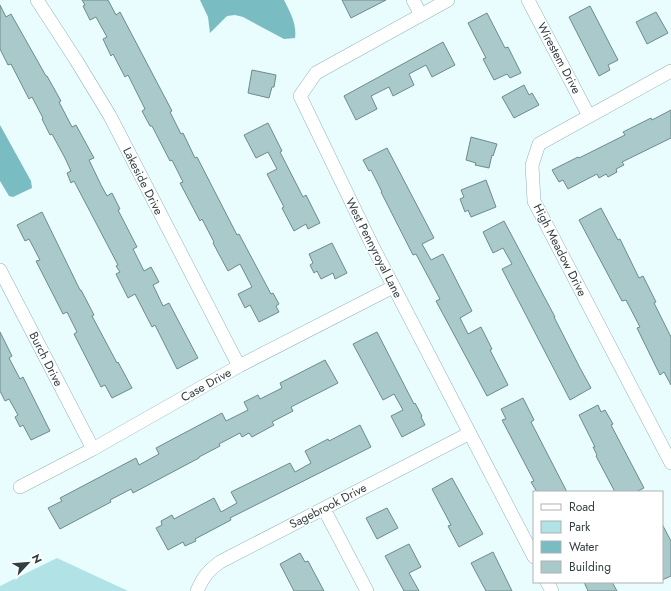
<svg xmlns="http://www.w3.org/2000/svg" width="671" height="591" font-family="Jost,sans-serif">
<style>
.green{fill:#b1e2e6}
.water{fill:#79bcc1}
.building{fill:#a9c9cb;stroke:#6c8b8d}
.lines{fill:none;stroke-linecap:round;stroke-linejoin:round}
.street-casing{stroke:#94b4b7;stroke-width:14}
.street{stroke:#fff;stroke-width:13}
.labels{text-anchor:middle;stroke-width:3;stroke-linejoin:round;paint-order:stroke}
.street-label{font-size:12px;fill:#323f40;stroke:#fff}
</style>
<rect width="100%" height="100%" fill="#e9fdff"/>
<path class="green" d="M57,558l71,33h-128v-5z"/>
<path class="water" d="M200,0h84c6,12 13,24 11,38l-11,1 -41,-22 -8,-2 -8,1 -17,17 -2,-16z
M0,125l31,56 1,7 -19,9 -4,-1 -9,-15z"/>
<path class="building" d="M82,0h26l8,15 4,-3 52,99 -2,1 11,22 2,-1 12,25 2,-1 40,78 2,-1 32,60 2,-1 6,11 -3,2 3,6 -20,10 -9,-17 -5,3 -7,-14 14,-7 -12,-23 -12,7 -15,-28 1,-1 -12,-23 -2,2 -20,-38 3,-1 -11,-22 -2,1 -18,-35h-2l-8,-15 3,-2 -17,-34 -3,2 -12,-23 -2,2 -8,-17 4,-2 -11,-20 -6,3 -7,-14 2,-1z
M342,0h44l-35,18z
M0,5l6,12 5,-3 35,62h1l14,25 -2,1 13,25 4,-2 18,33 -5,2 12,25 6,11 5,-3 8,16 -2,1 19,37 -4,2 11,22 7,-4 8,15 -6,3 10,21 6,-3 29,55 -21,11 -22,-44 -3,2 -17,-33 -7,4 -12,-24 4,-2 -4,-6 2,-1 -44,-84 -3,2 -4,-10 4,-2 -6,-13 -13,-24 -2,1 -8,-16 1,-1 -11,-21 -3,2 -18,-35 -3,1 -8,-16z
M590,6l28,54 -10,5 2,5 -11,6 -30,-59z
M656,12l12,21 -21,11 -11,-22z
M487,13l18,35 3,-1 13,26 -11,5 -3,-4 -13,6 -11,-21 3,-1 -18,-35z
M443,42l12,23 -23,12 -6,-12 -17,9 5,11 -21,11 -4,-9 -18,9 6,13 -21,11 -12,-24z
M252,70l24,5 -2,12h-2l-3,11 -21,-5z
M524,85l5,10 3,-2 7,12 -25,13 -12,-21z
M671,110v28l-49,24 2,3 -8,4 1,3 -9,5 -2,-3 -7,4 -2,-4 -29,15 -5,-9 -4,2 -7,-12 26,-13 1,1 46,-23 -2,-3 28,-14 1,2z
M268,123l14,28 -2,1 23,45 3,-2 14,28 -12,6 -2,-5 -12,7 -12,-23 2,-1 -17,-33 10,-5 -9,-17 -12,6 -12,-23z
M471,137l26,7 -4,12 -1,-1 -3,13 -14,-3 1,-2 -10,-3z
M387,148l47,90 -12,6 9,16 12,-6 29,57 -12,7 8,16 13,-7 11,22 -2,1 18,35 -21,11 -51,-95 4,-2 -24,-45 -3,1 -32,-63h1l-11,-22 -2,1 -6,-11z
M486,180l10,27 -25,10 -3,-7 -3,2 -5,-13 4,-2 -3,-7z
M601,208l17,32 2,-1 19,39 4,-2 13,26 -2,1 17,34v48l-7,-13 -4,3 -23,-47 3,-1 -14,-27 -4,1 -43,-81z
M42,212l38,78h1l13,25 -2,1 25,47 1,-1 14,26 -20,10 -7,-13 -4,2 -27,-53 3,-2 -10,-20 -4,2 -27,-53 4,-1 -11,-21 -4,2 -8,-16z
M504,221l51,96h-1l26,51 11,20 -21,12 -68,-131 10,-5 -9,-16 -10,5 -10,-21z
M332,243l15,30 -12,6 -2,-6 -12,6 -4,-8 -3,2 -4,-8 3,-2 -4,-9z
M0,332l12,24 -3,2 11,21 3,-2 27,54 -19,9 -8,-15 -3,2 -5,-10 3,-2 -9,-16 -4,2 -5,-10z
M377,332l37,72 1,-1 7,13 -1,1 4,8 -23,12 -11,-21 12,-6 -9,-16 -11,6 -30,-56z
M325,360l13,23 -47,24 2,4 -21,11 2,3 -22,12 -3,-4 -7,4 -2,-4 -21,11 1,2 -21,11v1l-66,35 -2,-4 -21,11 1,2 -51,27 -12,-21 14,-7 -2,-3 76,-40 3,7 20,-11 -3,-6 66,-35 4,8 22,-11 -4,-8 14,-7 2,4 22,-11 -2,-5z
M523,398l11,22 -3,2 36,70h-30l-6,-10 3,-1 -32,-61 4,-1 -5,-10z
M598,405l3,7 4,-2 8,14 -2,1 33,63 -8,4h-21l-19,-36 1,-1 -4,-8h2l-16,-32z
M360,425l11,22 -141,71 1,2 -36,19 1,2 -11,5 -2,-4 -15,8 -12,-22 6,-3 -1,-4 11,-6 2,4 40,-21 7,14 16,-9 -6,-11 59,-29 5,9 16,-9 -6,-12 23,-12 1,2z
M452,478l31,56 -24,13 -11,-21 3,-1 -19,-36z
M387,508l11,20 -21,11 -11,-21z
M662,524l9,17v35l-9,4z
M409,544l12,23 -12,6 10,18h-15l-19,-35z
M493,552l19,39h-26l-15,-28z
M300,553l5,9 3,-1 16,30h-30l-14,-27z
M584,582h28l5,9h-29z"/>
<g class="lines">
<defs>
<path id="street" d="M37,0l39,60 34,56 129,250
M413,0l8,15
M448,0l-132,73 -16,23 73,151 161,310
M528,0l61,116
M671,71l-132,73 -7,21 2,36 137,262
M0,270l93,179
M20,487l73,-38 146,-83 154,-79
M324,509l43,82
M547,582l5,9
M197,591c6,-14 11,-20 23,-29l250,-129"/>
</defs>
<use href="#street" class="street-casing"/>
<use href="#street" class="street"/>
</g>
<g class="labels">
<g class="street-label">
<text transform="translate(559 58) rotate(62)" y="4">Wirestem Drive</text>
<text transform="translate(143 181) rotate(63)" y="4">Lakeside Drive</text>
<text transform="translate(374 248) rotate(63)" y="4">West Pennyroyal Lane</text>
<text transform="translate(560 250) rotate(63)" y="4">High Meadow Drive</text>
<text transform="translate(46 359) rotate(63)" y="4">Burch Drive</text>
<text transform="translate(206 385) rotate(-29)" y="4">Case Drive</text>
<text transform="translate(328 506) rotate(-27)" y="4">Sagebrook Drive</text>
</g>
</g>
<rect x="533" y="491" width="130" height="92" fill="#ffffff" stroke="#adb2b3"/>
<rect x="541" y="504" width="20" height="6" fill="#ffffff" stroke="#adb2b3"/>
<text x="569" y="511" font-size="12" fill="#323f40">Road</text>
<rect x="541" y="521" width="20" height="12" fill="#b1e2e6" stroke="#adb2b3"/>
<text x="569" y="531" font-size="12" fill="#323f40">Park</text>
<rect x="541" y="541" width="20" height="12" fill="#79bcc1" stroke="#adb2b3"/>
<text x="569" y="551" font-size="12" fill="#323f40">Water</text>
<rect x="541" y="561" width="20" height="12" fill="#a9c9cb" stroke="#adb2b3"/>
<text x="569" y="571" font-size="12" fill="#323f40">Building</text>
<g transform="translate(28 563) rotate(64)" stroke="#ffffff" stroke-width="3" paint-order="stroke">
<path d="M0-3L7 15L0 10L-7 15Z" fill="#323f40"/>
<text y="-6" font-size="11" font-weight="bold" text-anchor="middle" fill="#323f40">N</text>
</g>
</svg>
